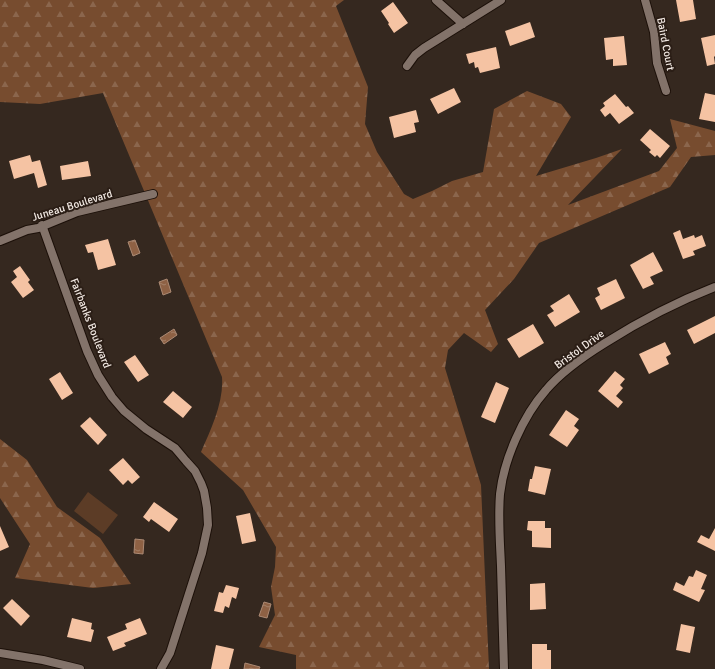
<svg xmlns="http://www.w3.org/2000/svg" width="715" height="669" font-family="Signika,sans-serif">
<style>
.forest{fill:url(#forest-firs)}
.garden{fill:#5c3c26}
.water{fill:url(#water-ripples);stroke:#ac8a74}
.building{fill:#f5c3a3}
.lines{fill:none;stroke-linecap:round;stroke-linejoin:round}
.minor-casing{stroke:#1c1009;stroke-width:10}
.minor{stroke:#83736a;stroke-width:8}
.labels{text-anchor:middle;stroke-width:4;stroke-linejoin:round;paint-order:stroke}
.street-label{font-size:11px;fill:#f2e9e3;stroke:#2b1e16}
</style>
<defs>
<pattern id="forest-firs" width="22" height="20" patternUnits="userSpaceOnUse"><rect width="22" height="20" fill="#774c2f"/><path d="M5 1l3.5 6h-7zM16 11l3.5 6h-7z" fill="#8b664d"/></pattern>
<pattern id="water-ripples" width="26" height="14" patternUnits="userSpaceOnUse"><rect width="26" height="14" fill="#8e6144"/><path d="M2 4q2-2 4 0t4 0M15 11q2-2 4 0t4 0" fill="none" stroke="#a47f68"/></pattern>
</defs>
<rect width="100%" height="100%" fill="#35281f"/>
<path class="forest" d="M0,0h344l-8,6 32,81 -3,37 12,28 27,42 9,5 19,-8 20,-10 31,-9 11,-63 33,-18 34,13 10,13 -35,59 60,-18 26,-9 -54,56 91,-34 18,-23 -7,-29 45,12v24l-24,2 -21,30 -131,56 -25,36 -29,31 13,34 -7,8 -27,-19 -16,17 -3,18 36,117 8,184h-193v-14l-37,-8 16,-32 -4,-28 4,-20 1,-20 -33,-57 -42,-38c10,-23 23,-50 21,-75l-119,-284 -63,11 -40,-2z
M0,439l27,21 30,47 43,31 31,46 -38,4 -78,-10 15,-34 -30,-46z"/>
<path class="garden" d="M88,492l30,23 -15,19 -29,-23z"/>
<path class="water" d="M135,240l5,13 -7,3 -5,-14z
M167,279l4,13 -8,3 -4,-13z
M174,329l3,6 -13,9 -4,-6z
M135,539l9,1 -1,14 -9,-1z
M264,602l7,2 -4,14 -8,-2z
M245,663l15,4 -1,2h-15z"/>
<path class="building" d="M676,0h17l3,19 -16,3z
M393,2l15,21 -14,10 -6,-9 1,-1 -8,-12z
M530,22l5,15 -25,9 -5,-15z
M715,35v21l-1,1 1,7 -8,2 -6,-28z
M624,36l3,29 -14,1v-7l-7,1 -2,-22z
M496,47l4,21 -20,5 -2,-6 -3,1 -1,-6 -5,2 -3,-10z
M454,88l7,14 -23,12 -8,-15z
M705,93l10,2v27l-16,-3z
M615,94l11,13 2,-1 6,7 -15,11 -9,-11 -5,4 -5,-7 5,-4 -2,-3z
M416,110l3,12 -5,1 2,9 -22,6 -5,-21z
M650,129l20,17 -10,12 -3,-3 -2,2 -6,-5 2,-2 -11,-10z
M30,155l2,7 8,-2 7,25 -9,3 -4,-15 -20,6 -5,-18z
M88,161l3,15 -29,4 -2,-14z
M680,230l3,9 11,-4 1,3 7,-3 4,11 -13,5 2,4 -12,4 -10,-26z
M108,239l8,26 -18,5 -5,-18 -5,1 -3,-8z
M653,252l10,19 -13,6 4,7 -11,5 -13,-24z
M20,266l10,14 -2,2 6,8 -11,8 -12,-16 6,-5 -4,-6z
M616,279l9,19 -24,12 -6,-12 5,-3 -3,-7z
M569,294l11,18 -25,15 -8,-12 7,-4 -4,-5z
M715,316v17l-21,11 -7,-14z
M533,324l11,19 -25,15 -12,-19z
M665,342l6,12 -5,3 3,7 -20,10 -10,-20z
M135,355l14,20 -11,7 -14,-20z
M615,371l10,8 -5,6 3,3 -7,8 7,6 -5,6 -20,-17z
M60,372l13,21 -11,7 -13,-21z
M496,382l13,6 -14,35 -14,-6z
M173,391l19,16 -9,11 -20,-16z
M566,410l13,9 -5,7 5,4 -12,17 -18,-12z
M90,417l17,18 -9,10 -18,-19z
M123,458l17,19 -8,7 -4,-4 -5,5 -14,-15z
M535,466l16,3 -6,26 -17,-4 2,-12h2z
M154,502l24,17 -9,13 -18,-13 -2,3 -6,-5z
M250,513l6,28 -14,3 -6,-28z
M528,521h17v7h6v20l-19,-1v-16l-5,-1z
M0,526l9,21 -9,4z
M715,528v23l-18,-9 4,-7 8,4z
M696,570l11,5 -6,14 4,1 -6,12 -26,-12 3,-8 8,4 5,-10 4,1z
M545,583l1,26 -16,1v-26z
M226,585l13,3 -3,11 -4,-2 -3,11 -4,-2 -2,7 -9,-2 5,-19 4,1z
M12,599l18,17 -9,10 -18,-18z
M72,618l20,5 -1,6 3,1 -3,12 -24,-5z
M140,618l7,16 -23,9 2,3 -13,5 -6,-14 20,-8 -2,-5z
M681,624l14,3 -5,26 -14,-3z
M532,644h15v6h4v19h-19z
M216,645l18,4 -5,20h-18z"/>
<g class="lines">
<defs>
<path id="minor" d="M436,0l27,24
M645,0l9,32 3,31 9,28
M407,66l8,-11 9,-7 77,-48
M42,225l45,126 11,24 14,22 12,14 22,18 29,19 11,13 9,10 6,12 3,8 3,17 1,17 -6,28 -32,100 -9,16
M0,241l27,-11 11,-2 39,-16 76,-18
M0,653l43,7 37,9
M504,669c-1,-34 -2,-68 -3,-103 -1,-24 -3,-48 -1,-72 4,-35 23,-78 46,-104 16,-19 38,-34 59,-47 35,-22 71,-41 110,-56"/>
</defs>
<use href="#minor" class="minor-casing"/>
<use href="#minor" class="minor"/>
</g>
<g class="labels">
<g class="street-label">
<text transform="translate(666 44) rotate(79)" y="4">Baird Court</text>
<text transform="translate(72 205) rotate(-17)" y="4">Juneau Boulevard</text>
<text transform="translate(91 323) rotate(69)" y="4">Fairbanks Boulevard</text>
<text transform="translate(579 349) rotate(-36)" y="4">Bristol Drive</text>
</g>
</g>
</svg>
